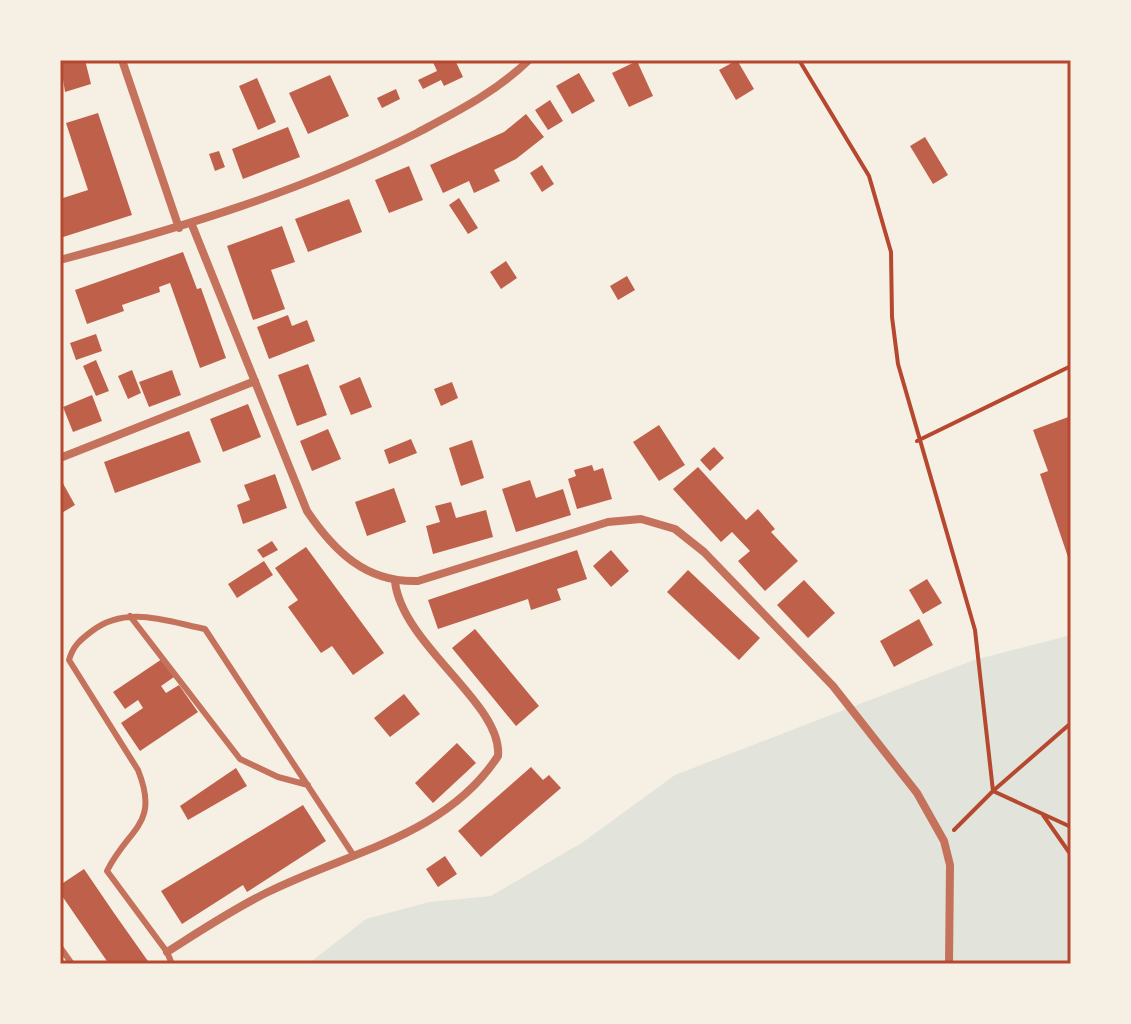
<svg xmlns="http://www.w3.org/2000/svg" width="1131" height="1024" font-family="'Alegreya Sans',sans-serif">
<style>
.green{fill:#e2e4dc}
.building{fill:#bf614a}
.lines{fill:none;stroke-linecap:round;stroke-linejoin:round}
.path{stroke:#b5482f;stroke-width:4}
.service{stroke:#c5725c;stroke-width:6}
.minor{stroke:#c5725c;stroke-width:8}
.neatline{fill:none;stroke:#b5482f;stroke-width:3}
</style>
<rect width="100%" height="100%" fill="#f6efe4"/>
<path class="green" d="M1071,635v329h-763l58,-45 63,-17 62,-6 92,-54 92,-67 299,-115z"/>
<path class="building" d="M60,60h25l6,24 -26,8z
M432,60h23l8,17 -19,9 -3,-6 -18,9 -5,-9 19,-9z
M737,60l17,29 -18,11 -17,-30z
M637,61l16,35 -24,11 -17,-34z
M579,73l16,28 -23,13 -16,-28z
M330,75l19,41 -41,18 -19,-41z
M257,78l19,44 -18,8 -19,-44z
M396,89l4,10 -18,9 -5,-10z
M550,100l13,21 -15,9 -13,-20z
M98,113l34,102 -72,23v-39l28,-9 -22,-67z
M526,114l18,23 -28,22 -22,11 6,11 -26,12 -5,-12 -26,12 -13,-28 74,-33z
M288,127l12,30 -57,22 -11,-30z
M925,137l23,38 -15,9 -23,-38z
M219,151l6,16 -10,4 -6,-17z
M542,165l12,19 -12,8 -12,-19z
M409,166l14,34 -34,13 -14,-33z
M459,198l19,30 -10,6 -19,-29z
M349,199l13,33 -54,20 -13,-33z
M282,226l13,36 -24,8 14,39 -32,11 -26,-74z
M183,252l14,37 4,-1 25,70 -26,10 -30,-85 -11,4 1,5 -38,13 2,6 -37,13 -12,-34z
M506,261l11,17 -16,11 -11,-17z
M627,276l8,14 -17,10 -8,-14z
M288,315l4,11 15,-6 8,21 -46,18 -12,-32z
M96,334l6,17 -26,9 -6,-17z
M96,360l13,31 -13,5 -13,-30z
M308,364l19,51 -30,11 -19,-51z
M132,370l9,23 -13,6 -10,-23z
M172,370l9,25 -32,12 -10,-25z
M360,377l12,30 -21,8 -12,-29z
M452,382l6,16 -17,8 -7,-17z
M92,395l10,26 -29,11 -10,-25z
M248,404l13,33 -38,15 -13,-33z
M1071,416v147h-1l-30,-89 8,-3 -15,-41z
M659,425l26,40 -26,16 -26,-39z
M328,429l13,30 -29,12 -12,-30z
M189,431l12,31 -86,31 -11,-31z
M411,439l6,14 -28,11 -5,-14z
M472,440l12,38 -23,8 -12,-38z
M714,447l10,11 -14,13 -10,-11z
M592,465l2,6 9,-3 9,31 -35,10 -9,-30 8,-3 -2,-6z
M698,467l48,53 12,-11 17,20 -4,3 27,29 -33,30 -27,-30 12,-10 -18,-19 -11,10 -48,-53z
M275,474l12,34 -44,16 -6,-19 13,-5 -6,-15z
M60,478l15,27 -15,9z
M530,480l6,18 27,-9 8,26 -55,17 -14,-43z
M394,488l12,34 -39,14 -12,-34z
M451,502l5,16 30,-8 7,27 -60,17 -7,-28 14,-4 -5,-16z
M272,541l6,9 -15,8 -6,-8z
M306,547l78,106 -31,22 -21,-29 -11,7 -33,-46 10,-7 -23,-32z
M577,550l10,29 -30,10 4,11 -30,10 -3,-11 -90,30 -10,-29z
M611,550l18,21 -18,16 -18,-21z
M264,561l9,14 -36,23 -9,-14z
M688,570l72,68 -21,22 -72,-68z
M927,579l15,24 -19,11 -14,-24z
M804,580l31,33 -27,25 -31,-33z
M919,619l14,26 -39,22 -14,-26z
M475,629l64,77 -23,20 -64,-78z
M162,659l12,18 -13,9 5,7 13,-8 19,27 -58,39 -19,-28 22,-15 -5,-8 -13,9 -12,-17z
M404,694l16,20 -30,23 -16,-19z
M457,743l19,20 -43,40 -18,-20z
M531,767l12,13 6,-5 12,13 -80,69 -23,-26z
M236,768l11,18 -59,34 -8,-14z
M303,805l23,36 -79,51 -4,-7 -61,39 -21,-33z
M445,856l12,18 -19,13 -12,-18z
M84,869l30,44 36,51h-41l-7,-10 -42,-61v-8z"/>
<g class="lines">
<path class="path" d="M799,60l70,116 22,76 1,65 6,47 77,266 18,161
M917,441l154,-75
M993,791l78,-68
M1043,815l28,40
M954,830l39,-39 78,36"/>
<path class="service" d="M130,616l110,143 38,18 30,8
M60,947l12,17
M172,964l-5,-12 -60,-81c22,-44 53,-46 31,-101l-69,-110c4,-14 11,-20 23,-29 34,-26 74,-10 113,-2l149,227"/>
<path class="minor" d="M122,60l57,168
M192,225l115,286c27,40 59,72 111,70l190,-59 33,-3 34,10 29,23 129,134 84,107 27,48 6,24 -1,99
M60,260c123,-33 243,-69 357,-127 41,-22 79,-41 112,-73
M60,458l195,-77
M167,952c33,-21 66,-43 101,-60 80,-40 178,-56 230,-136 5,-52 -95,-110 -103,-174"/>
</g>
<rect width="1131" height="1024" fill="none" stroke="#f6efe4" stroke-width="124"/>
<rect x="62" y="62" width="1007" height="900" class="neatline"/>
</svg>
